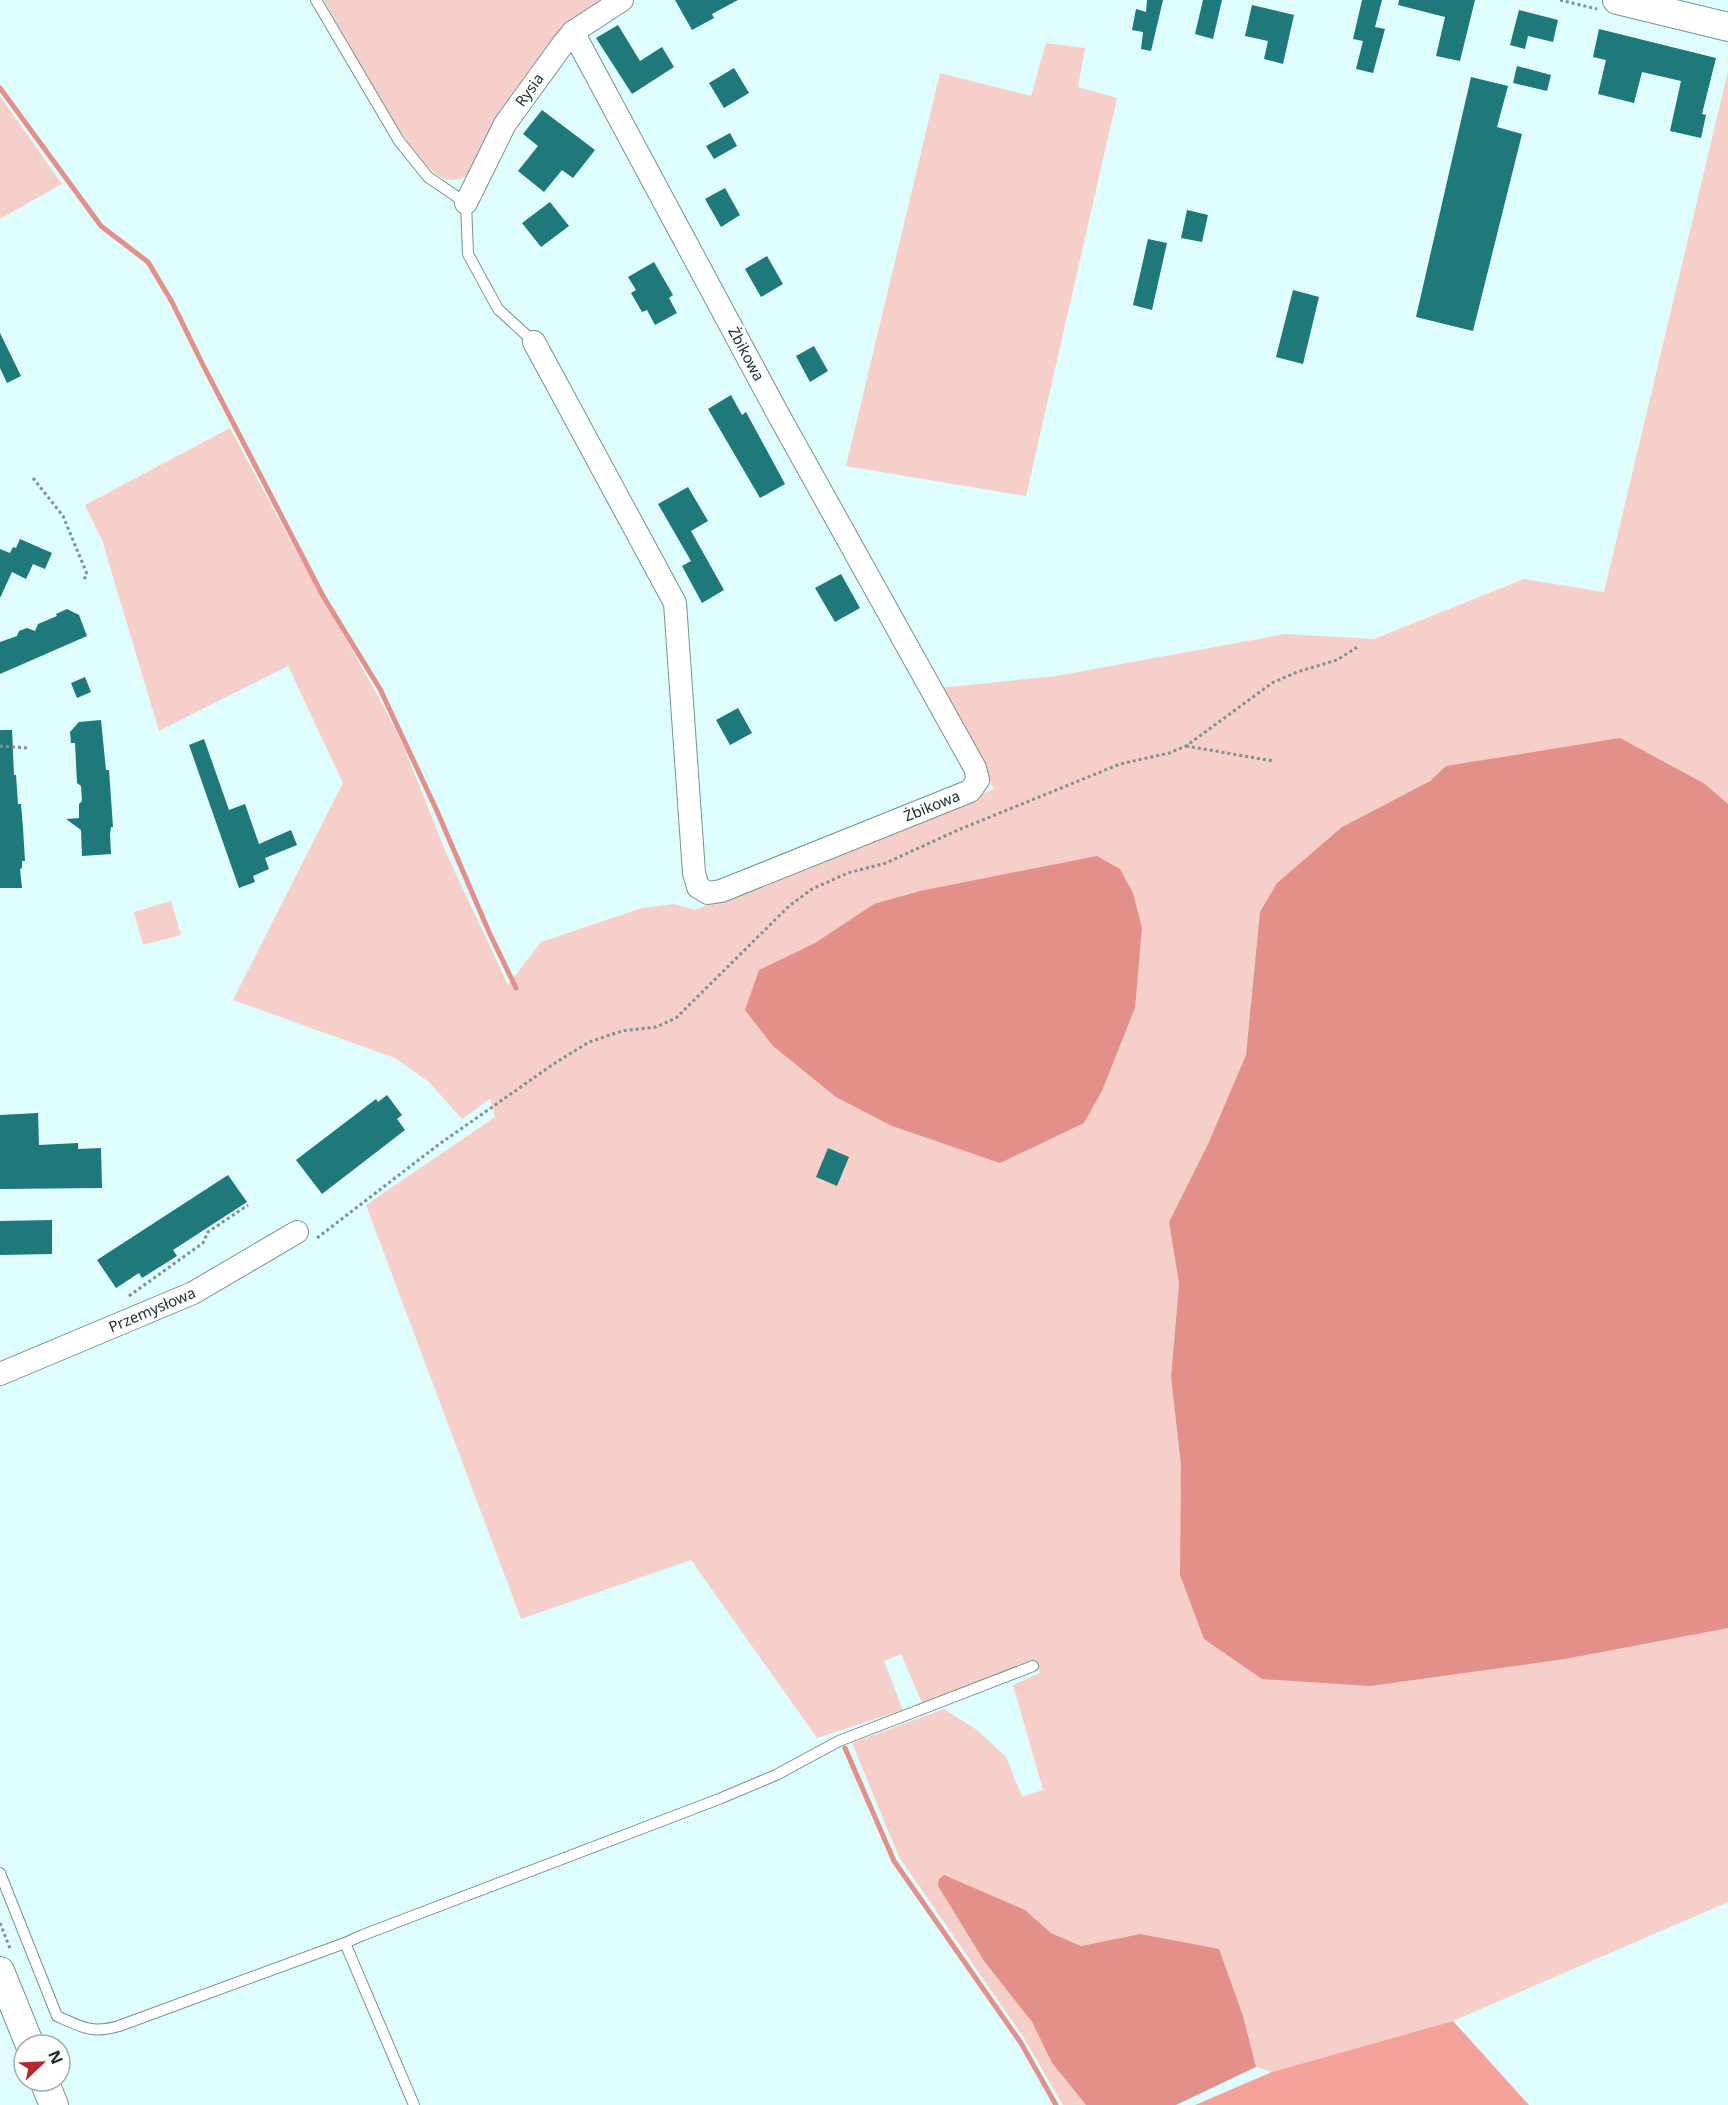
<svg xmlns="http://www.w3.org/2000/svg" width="1728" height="2105" font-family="'Noto Sans',sans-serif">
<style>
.green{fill:#f7cfca;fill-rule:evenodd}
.forest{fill:#f4a199}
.water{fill:#e29089}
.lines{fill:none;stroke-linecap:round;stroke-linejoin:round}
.stream{stroke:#e29089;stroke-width:5}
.building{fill:#1f7879}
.service-casing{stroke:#729494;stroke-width:12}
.minor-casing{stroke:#729494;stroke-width:24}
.tertiary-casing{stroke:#729494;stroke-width:30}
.path{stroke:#7d9292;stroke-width:3;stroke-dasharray:3 3;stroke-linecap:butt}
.service{stroke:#fff;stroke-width:10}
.minor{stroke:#fff;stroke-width:22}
.tertiary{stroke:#fff;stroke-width:28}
.labels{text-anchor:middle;stroke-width:6;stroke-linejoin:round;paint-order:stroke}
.street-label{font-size:15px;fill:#212f2f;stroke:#fff}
</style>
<rect width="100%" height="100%" fill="#e0fdfd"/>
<path class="green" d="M324,0h280l-128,172c-11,5 -19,10 -31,7 -32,-9 -102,-146 -121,-179z
M1046,43l39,5 -7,39 39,11 -91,398 -180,-30 94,-393 91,23z
M1728,71v733l-23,-20 -181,-30 -77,12 -17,15 -88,46 -82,85 -13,143 -38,87 -40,80 10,62 -8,93 10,89 538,163 9,-1v274l-275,119 -181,51 -16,-5 -13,-51 -103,-82 -59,12 -30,-13 -26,-23 -87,-24 46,75 48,61 20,41 34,42h-23l-39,-67 -125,-181 -47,-114 92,-34 33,21 29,27 16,40 21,-7 -30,-105 27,-12 -4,-13 -114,43 -21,-49 -17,7 19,49 -86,28 -126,-178 -170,59 -155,-414 129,-88 -5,-18 -28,20 -33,-37 -34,-24 -162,-58 110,-217 -55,-117 -129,65 -57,-191 -17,-35 145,-77 59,110 94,167 20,40 44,110 61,130 33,-43 101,-34 32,-4 21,6 299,-121 -55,-101 117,-12 229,-42 89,5 150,-60 80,13zM815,943l320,65 -33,83 -18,32 -144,19 -48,-16 -133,-156z
M0,96l62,88 -62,35z
M171,901l10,34 -38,10 -9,-33z"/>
<path class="forest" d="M1453,2021l76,84h-334l77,-33z"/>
<path class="water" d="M1620,738l85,46 23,20v824l-163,31 -195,27 -108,-7 -58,-40 -24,-64 1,-109 -10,-89 8,-93 -10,-62 40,-80 37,-87 14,-143 17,-29 65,-56 88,-46 16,-15z
M1097,856l23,13 13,24 9,35 -7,80 -33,83 -18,32 -84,40 -108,-37 -56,-29 -63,-51 -28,-36 14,-40 56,-27 59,-39 46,-13z
M944,1875l81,35 26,23 30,13 59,-12 79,15 24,67 13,51 -80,38h-90l-34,-42 -20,-41 -48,-61 -46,-75 1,-7z"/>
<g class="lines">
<path class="stream" d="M0,88l101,138 47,36 24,40 31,63 120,231 57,93 57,122 52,121 27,56
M845,1748l49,113 127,182 35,62"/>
</g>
<path class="building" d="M675,0h63l-26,14 2,4 -22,12z
M1147,0h16l-12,51 -10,-2 2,-17 -11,-2 4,-21 10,3z
M1203,0h19l-9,39 -18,-5z
M1362,0h20l-7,27 10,2 -12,44 -17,-4 7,-28 -10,-2z
M1399,0h76l-15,61 -24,-5 9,-39 -47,-12z
M1252,5l42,10 -11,49 -19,-5 4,-18 -23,-5z
M1519,10l39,10 -5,22 -25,-6 -3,13 -15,-4z
M618,25l22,36 22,-14 12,20 -42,27 -36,-56z
M1599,29l117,29 -14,56 4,1 -5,23 -31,-7 11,-50 -39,-9 -8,31 -36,-9 8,-34 -13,-3z
M1517,66l34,9 -4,16 -34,-8z
M734,68l15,25 -25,15 -15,-25z
M1471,77l37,9 -11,41 25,7 -49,197 -57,-14z
M542,110l53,40 -22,28 -11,-8 -18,22 -26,-21 20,-25 -15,-12z
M730,133l7,13 -23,13 -8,-13z
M725,188l15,27 -19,12 -16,-28z
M550,202l19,24 -28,21 -19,-24z
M1187,210l21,5 -6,27 -21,-4z
M1148,239l19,4 -15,67 -19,-5z
M767,256l16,28 -22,13 -16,-28z
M654,262l19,33 -4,3 8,15 -22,12 -8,-15 -5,2 -11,-19 5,-3 -8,-13z
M1293,290l26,7 -16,67 -27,-7z
M0,333l21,43 -14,7 -7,-15z
M814,346l14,25 -18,11 -14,-26z
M731,395l11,20 4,-3 39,72 -25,14 -52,-89z
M688,487l20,34 -17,10 33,59 -22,13 -20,-37 9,-5 -33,-57z
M20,539l32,14 -7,16 -12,-5 -7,15 -14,-7 -12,26v-49l10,4 3,-6 3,1z
M841,574l19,34 -25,14 -20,-34z
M67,609l12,6 8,21 -87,38v-32l17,-6 2,-5 8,-3 8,3 3,-7 19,-8 -1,-2z
M85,677l6,15 -14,6 -6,-15z
M738,708l14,25 -22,12 -14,-25z
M101,720l5,50h3l4,57h-2l-1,7 1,20 -29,2 -1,-26 -15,-11 13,-1v-14l3,-3 -1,-15 -4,-3 -2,-40h-4l-1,-11 9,-10z
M0,730h12l2,45h2l2,29h3l2,24 2,33h-3v7l-2,1 2,19h-22z
M204,739l25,71 16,-6 14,40 32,-14 6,15 -32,13 4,11 -16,7 2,6 -16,6 -50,-143z
M387,1095l15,20 -5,4 8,11 -83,64 -26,-34 80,-61 2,3z
M38,1113l1,32 39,-2v6l23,-1 1,40 -102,1v-74z
M828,1148l21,9 -12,29 -21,-9z
M228,1175l19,27 -74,48 4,6 -35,22 -3,-5 -23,15 -19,-28z
M52,1220v34l-52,1v-34z"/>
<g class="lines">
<defs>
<path id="service" d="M316,0l83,141 29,36 38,26 2,51 30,55 36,33
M0,1873l57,143c24,11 35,18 62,10l226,-83 18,-8 356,-136 57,-24 63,-34 194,-75
M345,1943l69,162"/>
<g id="minor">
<path id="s1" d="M466,203l39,-79 58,-80 10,-12 49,-32"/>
<path id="s2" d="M534,342l141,261 19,270 4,14 10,6 13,-2 249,-100 8,-11 -3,-12 -197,-354 -205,-382"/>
<path id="s3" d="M0,1374l193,-81 104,-61"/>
</g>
<path id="tertiary" d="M1617,0l111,27
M0,1971l30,74
M44,2081l10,24"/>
</defs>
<use href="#service" class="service-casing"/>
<use href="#minor" class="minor-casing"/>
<use href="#tertiary" class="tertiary-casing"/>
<path class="path" d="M1560,0l37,9
M33,478l30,38 24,58 -4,7
M0,746l27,2
M1186,746l87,15
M317,1238l121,-93 117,-82 34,-21 33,-11 34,-4 20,-9 113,-112 23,-17 36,-16 38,-10 72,-33 162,-66 49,-11 17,-7 86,-63 25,-11 40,-12 22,-14
M129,1296l74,-53 5,-11 40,-27
M0,1923l11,28"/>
<use href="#service" class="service"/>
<use href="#minor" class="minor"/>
<use href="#tertiary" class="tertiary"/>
</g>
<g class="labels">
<g class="street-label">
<text dy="5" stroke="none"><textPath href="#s1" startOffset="130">Rysia</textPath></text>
<text transform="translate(746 354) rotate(62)" y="5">Żbikowa</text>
<text dy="5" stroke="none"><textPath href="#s2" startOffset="834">Żbikowa</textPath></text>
<text dy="5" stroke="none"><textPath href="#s3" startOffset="165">Przemysłowa</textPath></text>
</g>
</g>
<g transform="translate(42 2063) rotate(67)"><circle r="28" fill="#ffffff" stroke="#a6acac" stroke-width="1.5"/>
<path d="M0-4.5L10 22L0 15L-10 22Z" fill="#b8282b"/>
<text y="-9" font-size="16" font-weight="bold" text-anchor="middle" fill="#212f2f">N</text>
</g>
</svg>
